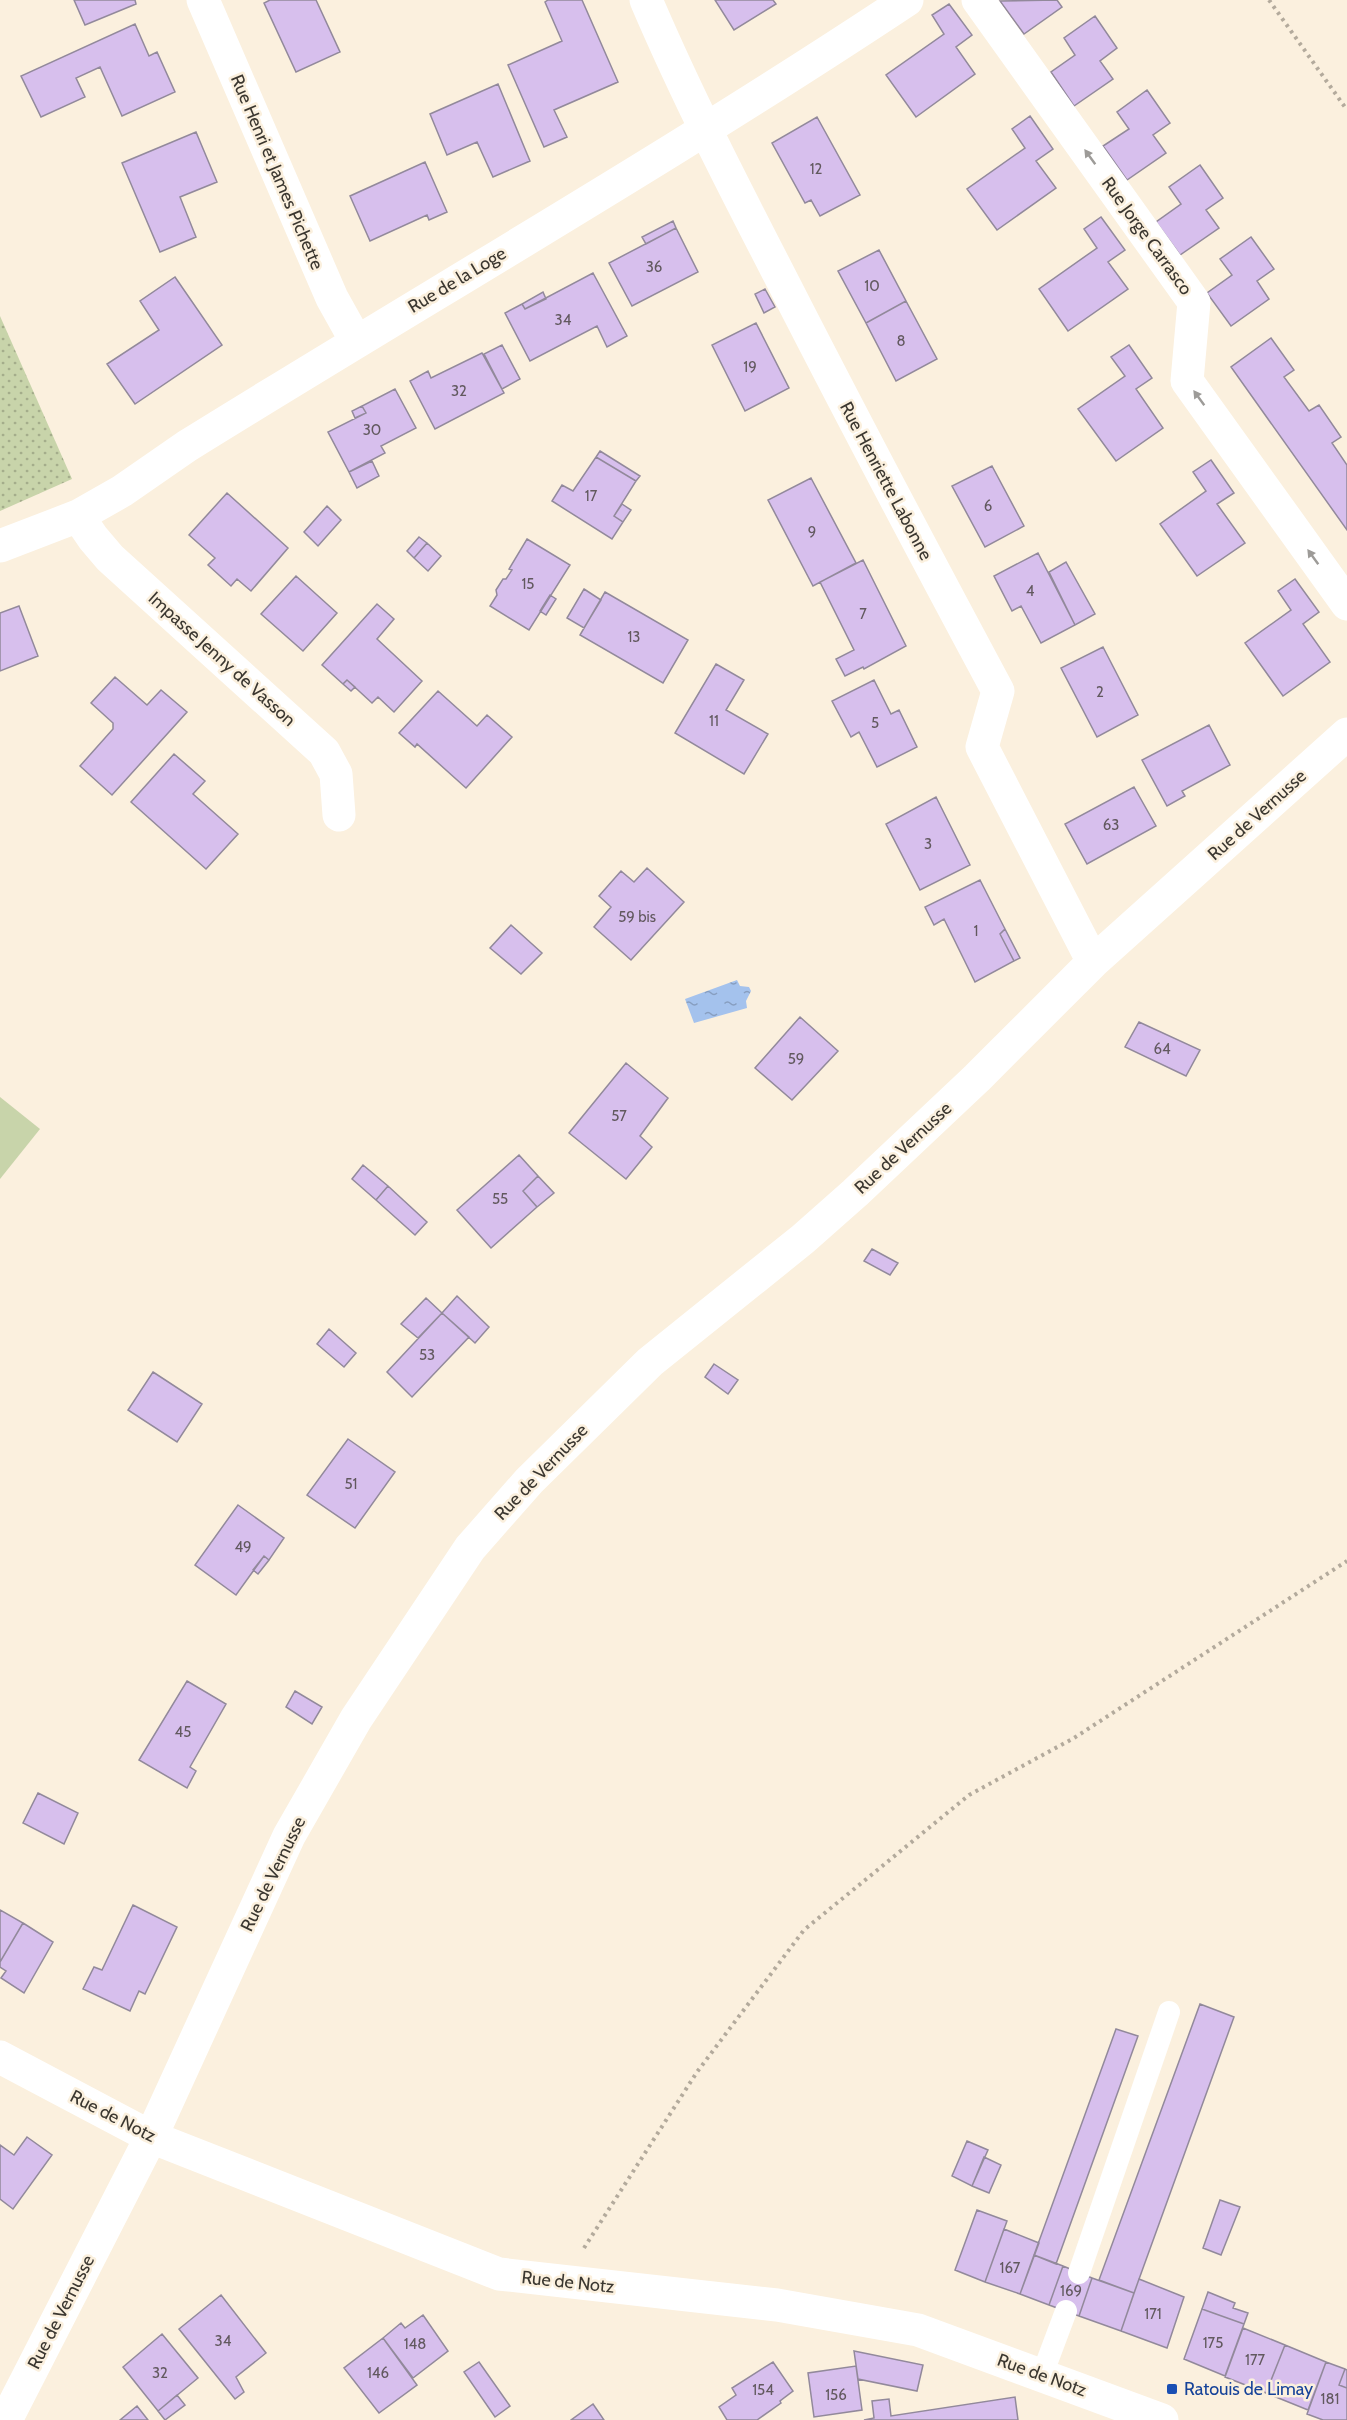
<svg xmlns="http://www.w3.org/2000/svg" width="1347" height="2420" font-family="Cabin,sans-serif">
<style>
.grass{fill:#c8d4aa}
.garden{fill:url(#garden-dots)}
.water{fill:url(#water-ripples)}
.building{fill:#d7bfed;stroke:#92899b;stroke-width:1.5}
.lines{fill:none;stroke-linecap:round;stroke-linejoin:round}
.path{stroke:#b3aa9c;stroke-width:4;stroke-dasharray:3 4.5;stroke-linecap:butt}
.lane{stroke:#fff;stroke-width:22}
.street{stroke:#fff;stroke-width:33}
.oneway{fill:#9d9b98}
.transit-dot{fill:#1a4fb4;stroke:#fbf0de;stroke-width:2}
.labels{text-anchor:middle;stroke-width:5;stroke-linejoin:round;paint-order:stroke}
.number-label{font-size:15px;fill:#62595f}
.street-label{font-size:18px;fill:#3b3730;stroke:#fbf0de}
.transit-label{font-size:18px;fill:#164399;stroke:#fbf0de;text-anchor:start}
</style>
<defs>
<pattern id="garden-dots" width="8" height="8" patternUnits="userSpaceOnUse" patternTransform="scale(1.5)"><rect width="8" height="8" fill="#c8d4aa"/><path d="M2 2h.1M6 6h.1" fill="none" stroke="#a4ad8b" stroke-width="1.8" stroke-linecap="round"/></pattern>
<pattern id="water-ripples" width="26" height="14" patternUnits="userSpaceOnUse" patternTransform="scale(1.5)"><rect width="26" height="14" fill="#a4c2ed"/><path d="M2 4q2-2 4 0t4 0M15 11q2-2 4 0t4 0" fill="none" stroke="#879ec0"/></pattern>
</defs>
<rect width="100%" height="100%" fill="#fbf0de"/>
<path class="grass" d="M0,1097l40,32 -40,50z"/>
<path class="garden" d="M0,316l72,163 -72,32z"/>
<path class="water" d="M737,980l3,6 9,1 2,4 -5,10 1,7 -53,15 -9,-24z"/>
<path class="building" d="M74,0h61l1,4 -51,21z
M270,0h46l24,52 -44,20 -32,-69z
M548,0h34l36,82 -64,28 13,27 -23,10 -36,-82 54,-24 -17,-39z
M715,0h58l3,4 -42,26z
M1057,0l5,7 -38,27 -24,-33z
M949,4l23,31 -16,12 19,27 -59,43 -30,-42 58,-41 -12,-19z
M1095,16l22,32 -17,13 13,18 -39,27 -23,-34 24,-17 -11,-17z
M135,24l14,32 8,-4 18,40 -53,24 -22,-49 -24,11 9,19 -44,20 -20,-41z
M498,84l32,77 -37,16 -16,-35 -30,13 -17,-41z
M1147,90l23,33 -17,12 13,18 -39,27 -24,-34 26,-17 -12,-17z
M1030,116l23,33 -17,12 20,27 -59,42 -30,-41 58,-41 -13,-19z
M817,117l43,78 -40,21 -9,-16 -6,3 -33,-60z
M196,132l21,50 -37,15 16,40 -36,15 -38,-89z
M425,162l22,50 -18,8 -2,-5 -57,26 -20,-45z
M1200,165l23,33 -17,12 13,18 -39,27 -24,-33 25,-18 -12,-17z
M1101,217l24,33 -17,12 20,27 -60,42 -29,-42 58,-41 -13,-19z
M673,221l3,7 -30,16 -4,-7z
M676,228l22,44 -66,34 -23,-43z
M1251,237l23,32 -17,12 12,18 -38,27 -24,-33 25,-18 -12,-16z
M879,250l27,51 -40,22 -28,-52z
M593,273l34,63 -20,11 -10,-21 -67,35 -25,-48 17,-9 3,5z
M175,277l47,68 -87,59 -28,-40 52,-34 -19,-29z
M765,289l10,18 -11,6 -9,-19z
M543,292l3,7 -21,10 -3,-5z
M906,301l31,58 -41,22 -30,-58z
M756,323l33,65 -44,23 -33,-66z
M1271,338l23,32 -10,7 25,34 10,-6 22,32 -9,6 15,22v65l-116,-163z
M502,345l18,34 -18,10 -18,-35z
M1129,345l23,33 -16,11 27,39 -47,33 -38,-52 47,-33 -14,-19z
M482,353l22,40 -69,36 -25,-48 18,-10 3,7z
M395,389l21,39 -35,18 4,7 -36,19 -21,-40 38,-19 -4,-7z
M362,406l4,7 -11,5 -3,-7z
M600,451l40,25 -4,5 -40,-24z
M596,457l40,24 -22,35 9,6 -11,17 -60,-38 10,-16 11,6z
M1211,460l23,33 -17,11 28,39 -48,33 -37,-52 46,-33 -13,-19z
M372,461l7,15 -22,12 -8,-16z
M992,466l32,60 -39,21 -33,-61z
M811,478l45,85 -43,23 -45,-86z
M227,493l61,55 -37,43 -14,-12 -6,7 -23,-21 7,-7 -26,-23z
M622,504l9,6 -8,12 -9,-6z
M327,506l14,14 -23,26 -14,-14z
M419,537l8,6 -13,15 -7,-7z
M527,539l43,26 -41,65 -39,-24 7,-11 -1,-5 7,-11h3l6,-9 -3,-1z
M427,543l14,13 -13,15 -14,-13z
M1038,553l37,72 -34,18 -20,-37 -9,5 -18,-35z
M863,560l43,86 -42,23 -1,-2 -18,9 -9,-17 18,-9 -34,-68z
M1066,562l29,52 -20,11 -26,-53z
M296,576l41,37 -34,38 -42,-37z
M1295,579l24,33 -16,12 27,38 -47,34 -38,-53 46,-33 -13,-19z
M584,589l17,11 -17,28 -17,-10z
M605,592l83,48 -25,43 -83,-48z
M550,595l6,4 -10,16 -6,-4z
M377,604l17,15 -17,20 45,42 -28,31 -16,-15 -6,6 -25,-23 -4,4 -21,-19z
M19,606l19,50 -38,15v-58z
M1103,647l35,68 -41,22 -36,-69z
M716,664l28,16 -18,30 42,24 -24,40 -69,-41z
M115,677l32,28 14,-15 26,22 -75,83 -32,-29 33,-37v-6l-22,-20z
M347,680l8,7 -4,4 -8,-7z
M874,680l17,34 8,-4 18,37 -40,20 -18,-35 -8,5 -19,-36z
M438,691l39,35 10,-11 25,22 -46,51 -49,-44 -2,3 -16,-14z
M1209,725l21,40 -48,26 3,5 -18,10 -25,-46z
M174,754l31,27 -12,13 45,40 -32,35 -75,-67z
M1134,787l22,39 -69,38 -22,-40z
M936,797l34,68 -50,25 -34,-66z
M647,868l37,34 -53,58 -37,-33 17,-20 -12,-11 22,-25 13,11z
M980,880l25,49 -5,5 14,27 -39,21 -31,-63 -10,6 -9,-18z
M511,925l31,28 -21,21 -31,-26z
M1005,929l15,29 -6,3 -14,-27z
M800,1017l38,34 -46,49 -37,-32z
M1139,1022l61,28 -14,26 -61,-29z
M626,1063l42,35 -28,38 12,11 -26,32 -57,-46z
M519,1155l19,21 -15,15 14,16 -46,41 -34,-38z
M363,1165l25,21 -12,14 -24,-21z
M538,1176l16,17 -17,14 -14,-16z
M388,1186l39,36 -12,13 -39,-35z
M872,1249l26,14 -8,12 -26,-14z
M457,1296l32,31 -14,16 -33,-30z
M426,1298l16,15 -24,25 -17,-14z
M442,1313l27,24 -57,60 -25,-25z
M329,1329l27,24 -12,14 -27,-23z
M714,1364l24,16 -10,14 -23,-17z
M153,1372l49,32 -25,38 -49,-32z
M348,1439l47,33 -40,56 -48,-33z
M238,1505l46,33 -15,22 -5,-4 -28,39 -41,-30z
M264,1556l5,4 -11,14 -5,-4z
M187,1681l39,23 -36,63 6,4 -9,17 -48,-28z
M295,1691l27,16 -10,17 -26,-17z
M38,1793l40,20 -14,31 -41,-21z
M133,1905l44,22 -32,67 -6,-3 -9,20 -47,-22 11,-22 8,3z
M0,1910l23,13 -23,39z
M23,1923l30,19 -29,51 -23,-15 5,-7 -6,-4v-5z
M1200,2004l34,13 -100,276 -35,-13z
M1116,2029l22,7 -82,228 -22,-9z
M27,2137l25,18 -39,54 -13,-10v-54l14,10z
M967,2141l21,9 -16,36 -20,-10z
M984,2157l17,8 -12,28 -17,-7z
M1220,2200l20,7 -19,48 -18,-7z
M977,2210l30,11 -22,61 -30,-12z
M1004,2229l35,14 -19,51 -35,-12z
M1034,2255l29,11 -14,39 -29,-11z
M1063,2266l29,12 -13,38 -30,-11z
M1092,2278l42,15 -13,38 -42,-15z
M1139,2279l45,18 -17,51 -46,-17z
M1208,2292l27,11 -2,5 15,5 -4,11 -42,-15z
M221,2295l45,58 -30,24 8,15 -9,7 -56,-70z
M1202,2309l42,15 -19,52 -41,-17z
M423,2315l25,36 -35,27 -30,-40 18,-15 4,5z
M1243,2328l42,17 -19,48 -41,-16z
M162,2334l36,44 -40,33 -35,-44z
M383,2338l34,47 -38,28 -35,-45z
M1285,2345l41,17 -18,48 -42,-17z
M854,2351l69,14 -6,26 -59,-12z
M479,2362l31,44 -15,11 -31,-45z
M773,2362l20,29 -13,10 1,2 -24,17h-30l-8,-13 17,-12 -4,-7z
M1326,2362l19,7 -6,16 8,3v32h-24l-16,-6z
M856,2366l6,44 -48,7 -6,-44z
M1345,2369l2,1v18l-8,-3z
M177,2395l8,10 -20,15 -7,-9z
M1015,2397l3,23h-154l10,-2 -2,-17 17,-2 2,17z
M593,2404l11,16h-33z
M137,2406l11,14h-28z"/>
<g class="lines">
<path class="path" d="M1269,0l78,110
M584,2248l113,-176 107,-142 165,-135 105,-57 273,-177"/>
<path class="lane" d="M1079,2273l90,-261
M1042,2375l24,-64"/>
<path class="street" d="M203,0l129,298 24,43
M646,0c41,96 89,189 137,282 70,137 142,273 215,409l-16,56 111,215
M978,0l216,302 -7,79 160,223
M78,516l15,22 17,20 214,194 12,22 3,41
M0,546l78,-30 44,-25 65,-45c240,-149 485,-290 720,-446
M0,2057l151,80 348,137 278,31 141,25 244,90
M6,2420l145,-283 138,-301 67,-117 114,-171 59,-67 121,-119 153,-123 52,-46 122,-115 116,-116 254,-228"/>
</g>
<defs><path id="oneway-solid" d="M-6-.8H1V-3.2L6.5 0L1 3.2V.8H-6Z" transform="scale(1.5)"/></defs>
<g class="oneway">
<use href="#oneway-solid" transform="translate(1090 157) rotate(-126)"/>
<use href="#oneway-solid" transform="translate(1199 398) rotate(-126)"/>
<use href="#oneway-solid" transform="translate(1313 557) rotate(-126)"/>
</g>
<rect class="transit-dot" x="1166" y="2383" width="12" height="12" rx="3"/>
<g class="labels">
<g class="number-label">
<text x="816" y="174">12</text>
<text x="654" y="272">36</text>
<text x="872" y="291">10</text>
<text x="563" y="325">34</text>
<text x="901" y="346">8</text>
<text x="750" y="372">19</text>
<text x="459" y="396">32</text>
<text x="372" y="435">30</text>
<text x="591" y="501">17</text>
<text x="988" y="511">6</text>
<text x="812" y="537">9</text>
<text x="528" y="589">15</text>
<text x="1030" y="596">4</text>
<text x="863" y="619">7</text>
<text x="634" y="642">13</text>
<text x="1100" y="697">2</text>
<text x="714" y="726">11</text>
<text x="875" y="728">5</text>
<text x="1111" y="830">63</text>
<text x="928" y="849">3</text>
<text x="637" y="922">59 bis</text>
<text x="976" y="936">1</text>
<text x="1162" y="1054">64</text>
<text x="796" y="1064">59</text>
<text x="619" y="1121">57</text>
<text x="500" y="1204">55</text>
<text x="427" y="1360">53</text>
<text x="351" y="1489">51</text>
<text x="243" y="1552">49</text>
<text x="183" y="1737">45</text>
<text x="1010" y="2273">167</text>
<text x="1071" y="2296">169</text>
<text x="1153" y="2319">171</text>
<text x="223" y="2346">34</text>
<text x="1213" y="2348">175</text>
<text x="415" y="2349">148</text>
<text x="1255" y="2365">177</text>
<text x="160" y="2378">32</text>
<text x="378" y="2378">146</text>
<text x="763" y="2395">154</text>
<text x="836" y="2400">156</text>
<text x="1330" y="2404">181</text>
</g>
<g class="street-label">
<text transform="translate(277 172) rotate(67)" y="6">Rue Henri et James Pichette</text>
<text transform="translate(1147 236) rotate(54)" y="6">Rue Jorge Carrasco</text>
<text transform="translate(457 280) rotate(-31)" y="6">Rue de la Loge</text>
<text transform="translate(886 481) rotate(62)" y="6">Rue Henriette Labonne</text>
<text transform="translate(222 659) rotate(42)" y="6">Impasse Jenny de Vasson</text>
<text transform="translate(1257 815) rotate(-42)" y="6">Rue de Vernusse</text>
<text transform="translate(903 1148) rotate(-43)" y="6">Rue de Vernusse</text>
<text transform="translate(541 1472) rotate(-46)" y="6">Rue de Vernusse</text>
<text transform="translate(273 1874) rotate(-64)" y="6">Rue de Vernusse</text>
<text transform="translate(113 2116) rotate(27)" y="6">Rue de Notz</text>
<text transform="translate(568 2282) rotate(6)" y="6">Rue de Notz</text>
<text transform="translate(61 2312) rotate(-63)" y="6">Rue de Vernusse</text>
<text transform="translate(1042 2375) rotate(20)" y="6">Rue de Notz</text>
</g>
<g class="transit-label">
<text x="1184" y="2395">Ratouis de Limay</text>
</g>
</g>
</svg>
